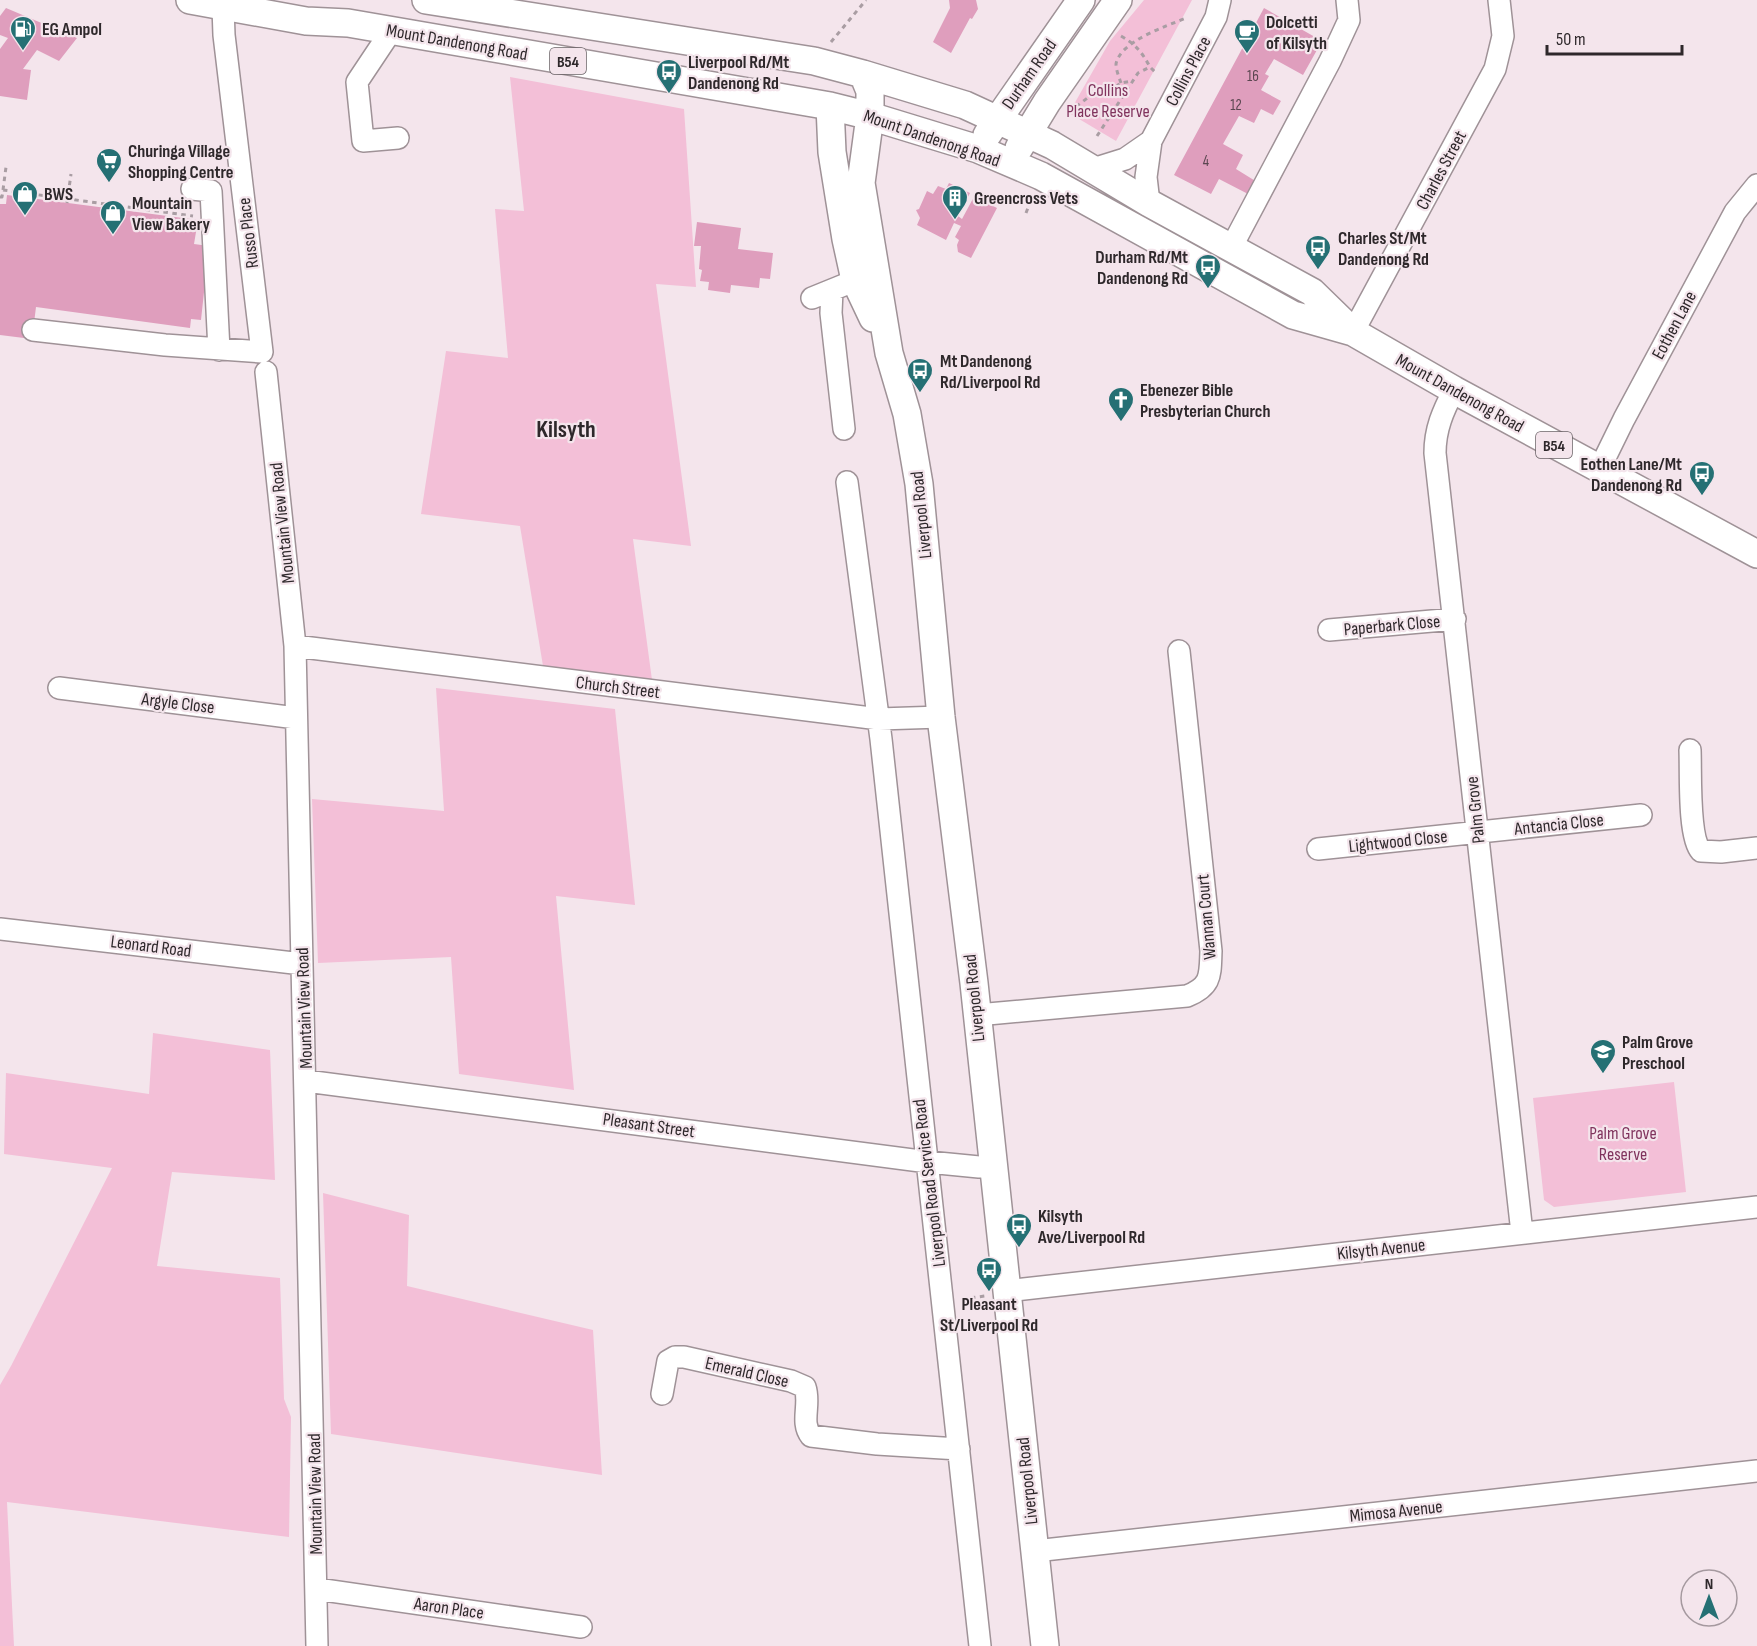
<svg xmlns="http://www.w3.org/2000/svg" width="1757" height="1646" font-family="'Sofia Sans Condensed',sans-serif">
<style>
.green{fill:#f3bfd7}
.building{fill:#df9ebd}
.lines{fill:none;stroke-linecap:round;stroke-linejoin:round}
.minor-casing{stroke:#9f9297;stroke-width:24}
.major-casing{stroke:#9f9297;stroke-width:30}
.path{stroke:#a99da3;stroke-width:3;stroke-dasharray:4.5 4.5;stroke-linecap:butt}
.minor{stroke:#fff;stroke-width:21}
.major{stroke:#fff;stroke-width:27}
.labels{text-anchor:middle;stroke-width:4.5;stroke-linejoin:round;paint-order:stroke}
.number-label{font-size:15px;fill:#5a4650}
.shield{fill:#f4e5ec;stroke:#696165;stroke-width:1.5}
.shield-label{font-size:16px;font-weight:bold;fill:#2e282b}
.poi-label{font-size:18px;font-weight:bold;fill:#2e282b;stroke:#f4e5ec;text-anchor:start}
.street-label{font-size:18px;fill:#2e282b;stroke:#f4e5ec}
.park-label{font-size:18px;fill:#80335d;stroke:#f4e5ec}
.district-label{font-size:24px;font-weight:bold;fill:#2e282b;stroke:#f4e5ec}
</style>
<rect width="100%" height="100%" fill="#f4e5ec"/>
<path class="green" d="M1144,0h48l-76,141 -47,-28 41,-72z
M510,77l174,32 12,178 -40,-3 35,262 -58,-7 19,141 -109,-14 -23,-140 -99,-12 25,-163 62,7 -13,-149 29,2z
M436,688l179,21 20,196 -79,-9 18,194 -115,-16 -8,-117 -133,6 -6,-164 132,12z
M153,1033l117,17 5,130 -103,-8 -15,94 123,12 4,121 7,18 -2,120 -282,-35 7,144h-14v-261l11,-19 101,-198 -108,-14 2,-81 143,21z
M1674,1082l12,110 -132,15 -10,-7 -11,-102z
M323,1193l86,22 -2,71 186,44 9,145 -271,-41z"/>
<path class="building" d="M949,0h27l2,9 -6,10 -2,-1 -19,35 -18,-11 17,-34z
M6,8l71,30 -18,23 -22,-11 -14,19 8,1 -4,30 -27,-4v-47l8,-11 -8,-3v-19z
M1264,8l58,33 -19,34 -29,-16 -9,15 4,2 -8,14 20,11 -8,14 -12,-6 -7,14 -15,-7 -16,28 20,11 -7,14 21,13 -7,13 -31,-16 -8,15 -37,-19z
M949,183l21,10 -12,23 4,3 14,-26 11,5 -2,4 12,6 -26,50 -13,-6 -1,-7 2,-5 -4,-3 6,-11 -7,-3 -8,17 -29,-15 3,-7 -4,-8 3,-1 8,-18 6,3 5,-8 8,3z
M7,195l191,25 -4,24 15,2 -8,74 -10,-1 -1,9 -154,-21 -4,32 -32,-4v-131h6z
M697,222l44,6 -3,21 35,4 -3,26 -10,-1 -1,10 -28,-3 -1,8 -22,-3 1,-8 -9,-1 2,-11 -3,-1 2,-23h-7z"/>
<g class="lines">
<defs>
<path id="minor" d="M391,31l-34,51 6,59 35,-3
M1093,169l32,-10 26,-18
M192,189l19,2 8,159
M1149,203l-3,-26 5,-36 65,-124 4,-17
M1231,248l99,-187 19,-41 -2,-20
M832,290l-1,23 13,116
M812,298l32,-13
M33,330l132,15 97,7 -38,-317 -1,-28
M1353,332l142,-263 8,-33 -4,-36
M266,372l29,274 22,1000
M1454,390c-11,21 -19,39 -19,63l87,780
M1599,470l25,-51 111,-207 22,-27
M847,482l34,257 99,907
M1329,630l126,-11
M295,646l584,73 62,-2
M59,688l237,30
M1690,750c1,22 -2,87 11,101l20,1 36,-4
M1318,849l323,-34
M0,929l302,35
M977,1015l210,-19c25,-10 23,-21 24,-45l-32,-300
M306,1081l622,81 51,5h14
M1006,1291l751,-84
M662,1394l6,-33 7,-4h9l107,24 14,6c6,17 -5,35 6,49l66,8 82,5
M1035,1551l722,-80
M317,1589l264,38"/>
<path id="major" d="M190,0l116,21 42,2 482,83 40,10 108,33 63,27 252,139 60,17 101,58 303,164
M426,0l388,61 49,13 102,31 87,40 97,58 163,89 38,37
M863,74l7,17v25l-9,67 28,170 18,61 12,70 22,233 33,266 71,663
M830,106l2,46 14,87 9,41 18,38
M987,135l94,-135
M1019,148l28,-46 71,-102"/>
</defs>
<use href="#minor" class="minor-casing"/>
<use href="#major" class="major-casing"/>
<path class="path" d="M1121,36c14,8 21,16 29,31
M831,42l35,-42
M1121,83c-2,-6 -5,-13 -5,-19 4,-23 51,-38 70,-46
M1069,112l21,-16 20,-6 11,-7 12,-2
M1097,136l41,-63 12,-6 6,6
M3,190l3,-23
M0,197h2l1,-7 190,26
M67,203l4,-29
M1026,213l7,-18
M962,1299l23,-3"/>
<use href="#minor" class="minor"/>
<use href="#major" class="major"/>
</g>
<defs>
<symbol id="fuel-pin" viewBox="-11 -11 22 30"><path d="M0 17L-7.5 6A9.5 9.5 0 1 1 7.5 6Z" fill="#257074" stroke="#f4e5ec"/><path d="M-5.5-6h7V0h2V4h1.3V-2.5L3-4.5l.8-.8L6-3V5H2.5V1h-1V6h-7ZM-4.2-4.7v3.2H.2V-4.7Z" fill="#fff"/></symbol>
<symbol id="cafe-pin" viewBox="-11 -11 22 30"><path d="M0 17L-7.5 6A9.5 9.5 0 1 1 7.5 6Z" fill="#257074" stroke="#f4e5ec"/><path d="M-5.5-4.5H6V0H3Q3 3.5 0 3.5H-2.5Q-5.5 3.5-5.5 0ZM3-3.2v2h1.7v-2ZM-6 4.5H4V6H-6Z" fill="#fff"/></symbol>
<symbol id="bus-pin" viewBox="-11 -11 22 30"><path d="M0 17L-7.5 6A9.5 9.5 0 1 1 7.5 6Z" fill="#257074" stroke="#f4e5ec"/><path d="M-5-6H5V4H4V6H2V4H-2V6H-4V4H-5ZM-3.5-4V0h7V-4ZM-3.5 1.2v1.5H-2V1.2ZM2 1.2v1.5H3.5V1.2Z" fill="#fff"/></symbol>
<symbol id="supermarket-pin" viewBox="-11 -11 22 30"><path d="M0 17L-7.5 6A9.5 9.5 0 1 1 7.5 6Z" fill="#257074" stroke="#f4e5ec"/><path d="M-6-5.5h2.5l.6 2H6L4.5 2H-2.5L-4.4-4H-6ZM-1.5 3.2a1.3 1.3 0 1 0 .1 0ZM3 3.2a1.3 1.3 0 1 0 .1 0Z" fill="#fff"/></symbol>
<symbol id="shop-pin" viewBox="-11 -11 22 30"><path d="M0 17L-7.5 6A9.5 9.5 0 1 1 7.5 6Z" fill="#257074" stroke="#f4e5ec"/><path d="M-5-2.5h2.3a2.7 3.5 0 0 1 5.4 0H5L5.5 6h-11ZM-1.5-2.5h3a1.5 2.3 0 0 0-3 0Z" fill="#fff"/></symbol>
<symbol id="building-pin" viewBox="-11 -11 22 30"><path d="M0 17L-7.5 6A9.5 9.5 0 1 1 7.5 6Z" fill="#257074" stroke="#f4e5ec"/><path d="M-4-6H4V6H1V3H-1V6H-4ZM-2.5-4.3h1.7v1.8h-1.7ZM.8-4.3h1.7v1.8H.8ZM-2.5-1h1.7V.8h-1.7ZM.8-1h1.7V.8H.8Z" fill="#fff"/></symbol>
<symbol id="church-pin" viewBox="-11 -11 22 30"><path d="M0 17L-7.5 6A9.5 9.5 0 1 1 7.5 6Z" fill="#257074" stroke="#f4e5ec"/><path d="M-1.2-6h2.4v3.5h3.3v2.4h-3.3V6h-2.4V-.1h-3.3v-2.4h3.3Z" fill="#fff"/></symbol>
<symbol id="school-pin" viewBox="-11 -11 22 30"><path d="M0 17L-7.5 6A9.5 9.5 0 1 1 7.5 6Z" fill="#257074" stroke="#f4e5ec"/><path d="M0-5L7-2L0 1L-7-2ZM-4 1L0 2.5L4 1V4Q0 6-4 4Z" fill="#fff"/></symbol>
</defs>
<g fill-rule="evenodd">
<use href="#fuel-pin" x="8" y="14" width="30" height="40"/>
<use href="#cafe-pin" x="1232" y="17" width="30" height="40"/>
<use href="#bus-pin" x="654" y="57" width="30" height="40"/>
<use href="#supermarket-pin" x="94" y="146" width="30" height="40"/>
<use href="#shop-pin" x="10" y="179" width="30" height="40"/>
<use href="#building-pin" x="940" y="183" width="30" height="40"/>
<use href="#shop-pin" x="98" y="198" width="30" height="40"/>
<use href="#bus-pin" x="1303" y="233" width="30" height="40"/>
<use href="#bus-pin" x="1193" y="252" width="30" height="40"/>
<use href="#bus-pin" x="905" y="356" width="30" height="40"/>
<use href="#church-pin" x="1106" y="385" width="30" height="40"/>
<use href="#bus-pin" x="1687" y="459" width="30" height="40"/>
<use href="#school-pin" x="1588" y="1037" width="30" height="40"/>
<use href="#bus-pin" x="1004" y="1211" width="30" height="40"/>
<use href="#bus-pin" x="974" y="1255" width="30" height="40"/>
</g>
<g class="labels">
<g class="number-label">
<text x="1253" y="81">16</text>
<text x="1236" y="110">12</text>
<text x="1206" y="166">4</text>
</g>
<g class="shield">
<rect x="550" y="48" width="36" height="26" rx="4.5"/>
<rect x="1536" y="432" width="36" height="26" rx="4.5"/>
</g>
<g class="shield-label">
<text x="568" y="67">B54</text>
<text x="1554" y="451">B54</text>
</g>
<g class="poi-label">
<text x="1266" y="28">Dolcetti<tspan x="1266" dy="21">of Kilsyth</tspan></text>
<text x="42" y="35">EG Ampol</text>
<text x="688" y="68">Liverpool Rd/Mt<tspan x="688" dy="21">Dandenong Rd</tspan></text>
<text x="128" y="157">Churinga Village<tspan x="128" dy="21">Shopping Centre</tspan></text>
<text x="44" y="200">BWS</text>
<text x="974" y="204">Greencross Vets</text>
<text x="132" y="209">Mountain<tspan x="132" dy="21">View Bakery</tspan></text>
<text x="1338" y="244">Charles St/Mt<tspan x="1338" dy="21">Dandenong Rd</tspan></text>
<text x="1188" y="263" text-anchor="end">Durham Rd/Mt<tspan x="1188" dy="21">Dandenong Rd</tspan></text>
<text x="940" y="367">Mt Dandenong<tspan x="940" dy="21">Rd/Liverpool Rd</tspan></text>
<text x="1140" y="396">Ebenezer Bible<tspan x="1140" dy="21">Presbyterian Church</tspan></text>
<text x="1682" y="470" text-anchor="end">Eothen Lane/Mt<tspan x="1682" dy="21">Dandenong Rd</tspan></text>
<text x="1622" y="1048">Palm Grove<tspan x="1622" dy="21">Preschool</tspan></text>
<text x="1038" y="1222">Kilsyth<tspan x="1038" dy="21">Ave/Liverpool Rd</tspan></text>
<text x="989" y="1310" text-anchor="middle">Pleasant<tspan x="989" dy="21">St/Liverpool Rd</tspan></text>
</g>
<g class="street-label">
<text transform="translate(457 42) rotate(10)" y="6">Mount Dandenong Road</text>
<text transform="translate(1188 71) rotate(-62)" y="6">Collins Place</text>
<text transform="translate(1029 74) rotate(-55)" y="6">Durham Road</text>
<text transform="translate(932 138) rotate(19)" y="6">Mount Dandenong Road</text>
<text transform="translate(1441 170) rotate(-62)" y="6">Charles Street</text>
<text transform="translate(248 233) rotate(-97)" y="6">Russo Place</text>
<text transform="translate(1674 325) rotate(-62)" y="6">Eothen Lane</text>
<text transform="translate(1460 393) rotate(29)" y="6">Mount Dandenong Road</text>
<text transform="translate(921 515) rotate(-96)" y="6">Liverpool Road</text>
<text transform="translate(282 523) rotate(-96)" y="6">Mountain View Road</text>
<text transform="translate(1392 625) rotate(-5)" y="6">Paperbark Close</text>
<text transform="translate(618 687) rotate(7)" y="6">Church Street</text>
<text transform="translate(178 703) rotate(7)" y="6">Argyle Close</text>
<text transform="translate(1475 810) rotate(-96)" y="6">Palm Grove</text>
<text transform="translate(1559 824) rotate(-6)" y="6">Antancia Close</text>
<text transform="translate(1398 841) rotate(-6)" y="6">Lightwood Close</text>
<text transform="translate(1206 917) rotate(-95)" y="6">Wannan Court</text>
<text transform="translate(151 946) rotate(7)" y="6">Leonard Road</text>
<text transform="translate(974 998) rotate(-96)" y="6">Liverpool Road</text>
<text transform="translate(304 1008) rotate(-92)" y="6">Mountain View Road</text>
<text transform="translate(649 1125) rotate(8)" y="6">Pleasant Street</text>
<text transform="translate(929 1183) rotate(-97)" y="6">Liverpool Road Service Road</text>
<text transform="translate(1381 1249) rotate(-6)" y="6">Kilsyth Avenue</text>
<text transform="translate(747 1372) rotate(13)" y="6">Emerald Close</text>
<text transform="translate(1027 1481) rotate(-96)" y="6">Liverpool Road</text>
<text transform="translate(315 1494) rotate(-91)" y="6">Mountain View Road</text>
<text transform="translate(1396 1511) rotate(-6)" y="6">Mimosa Avenue</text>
<text transform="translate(449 1608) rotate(8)" y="6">Aaron Place</text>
</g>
<g class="park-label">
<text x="1108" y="96">Collins<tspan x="1108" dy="21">Place Reserve</tspan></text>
<text x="1623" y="1139">Palm Grove<tspan x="1623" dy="21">Reserve</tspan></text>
</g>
<g class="district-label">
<text x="566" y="437">Kilsyth</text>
</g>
</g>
<g transform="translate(1709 1598)"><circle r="28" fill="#f4e5ec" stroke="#a5999f" stroke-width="1.5"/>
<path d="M0-4.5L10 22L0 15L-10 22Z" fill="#257074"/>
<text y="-9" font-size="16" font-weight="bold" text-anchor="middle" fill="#2e282b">N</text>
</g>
<path d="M1547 45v9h135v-9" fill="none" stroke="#2e282b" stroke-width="3"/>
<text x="1556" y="45" font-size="18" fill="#2e282b" stroke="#f4e5ec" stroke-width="4.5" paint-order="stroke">50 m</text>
</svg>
